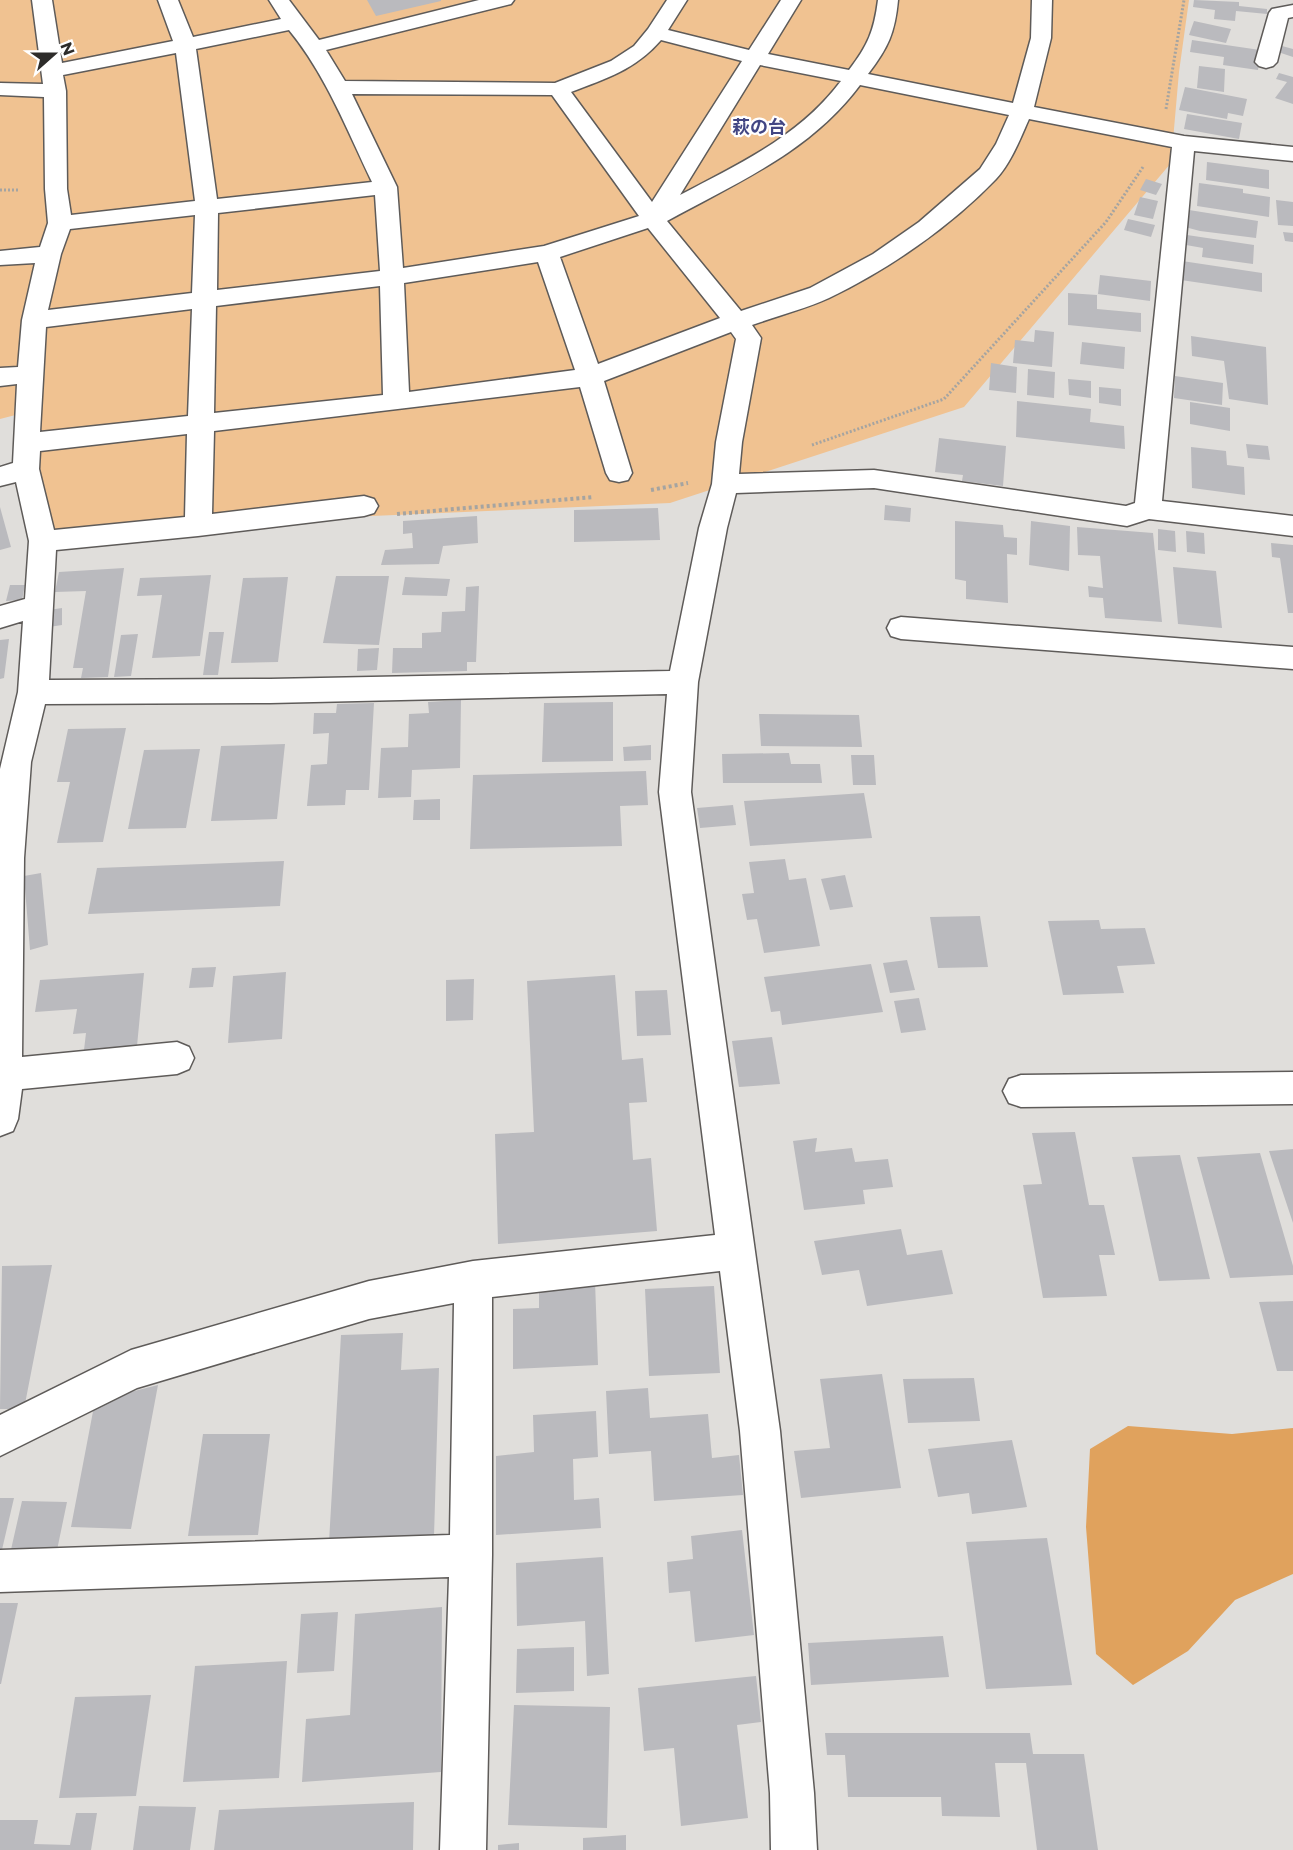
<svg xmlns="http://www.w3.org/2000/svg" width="1293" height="1850" font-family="Montserrat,'Noto Sans JP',sans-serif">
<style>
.green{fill:#f0c291}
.forest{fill:#e0a25d}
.building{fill:#bababe}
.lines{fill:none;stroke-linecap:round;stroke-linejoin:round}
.minor-casing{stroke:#5e5b59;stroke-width:3}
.path-far1{stroke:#a5a4a1;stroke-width:3;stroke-dasharray:2 2;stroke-linecap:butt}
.path{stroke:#a5a4a1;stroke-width:4;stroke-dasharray:3 3;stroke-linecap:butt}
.minor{fill:#fff;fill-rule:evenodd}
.labels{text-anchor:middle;stroke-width:4.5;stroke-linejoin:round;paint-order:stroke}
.far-neighbourhood-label{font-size:18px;font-weight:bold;fill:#424683;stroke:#fff}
</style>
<rect width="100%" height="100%" fill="#e0dedb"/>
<path class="green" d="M0,0h1189l-10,72 -8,91 -207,244 -294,96 -321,14 -306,24 -16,-129 -27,7z"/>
<path class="forest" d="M1128,1426l104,8 61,-6v146l-58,26 -47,51 -55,34 -37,-31 -10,-127 4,-78z"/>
<path class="building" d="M367,0h74v1l-65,15z
M1194,0l45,2v4l28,3v5l-31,-3 -1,10 -21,-2 1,-9 -22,-3z
M1194,21l37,8 -5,14 -37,-8z
M1192,40l68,10 -2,20 -35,-5 1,-8 -34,-5z
M1282,46l11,3v8l-15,-5z
M1199,66l26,3 -1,23 -27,-4z
M1279,73l14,4v27l-18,-6 12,-16 -11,-3z
M1185,87l62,12 -4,17 -15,-3 -1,6 -48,-9z
M1187,114l55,9 -3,16 -55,-10z
M1207,162l62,8v19l-63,-9z
M1146,179l16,5 -6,11 -16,-5z
M1199,183l44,6v4l27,4 -1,20 -72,-11z
M1140,197l18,4 -5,18 -19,-4z
M1276,200l17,2v24l-15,-1z
M1189,210l69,11 -2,17 -56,-7 -15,-4z
M1128,219l27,6 -4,12 -27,-7z
M1283,232l10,1v9l-8,-1z
M1187,235l67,10 -1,19 -51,-7 1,-9 -17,-3z
M1182,261l80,12v19l-81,-12z
M1100,275l51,6 -1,20 -52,-7z
M1068,293l29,2v14l44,4v19l-73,-7z
M1035,330l19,2 -2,35 -39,-4 2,-23 19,2z
M1191,336l75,11 2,58 -39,-6 -5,-38 -32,-5z
M1082,342l43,5 -1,22 -44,-5z
M991,363l26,4 -1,26 -27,-3z
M1028,369l27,3 -1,26 -27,-3z
M1175,376l48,7 -1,22 -48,-7z
M1068,379l23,2v17l-22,-3z
M1099,387l22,2v17l-22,-3z
M1017,401l74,8 -1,13 34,4 1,23 -109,-12z
M1190,402l40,6v23l-40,-7z
M939,438l67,8 -3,40 -41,-5 1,-6 -28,-3z
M1246,444l22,2 2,14 -22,-2z
M1191,447l35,4 1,14 17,2 1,28 -53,-7z
M885,505l26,3 -1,14 -26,-2z
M0,507l11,40 -11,3z
M658,508l2,32 -86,2v-32z
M477,516l1,27 -35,3 -4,18 -58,1 4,-15 28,-2 -1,-15 -9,1v-13z
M955,521l48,4 1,12 13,1v17l-10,-1 1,49 -42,-4v-18l-11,-2z
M1031,521l39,5 -1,45 -40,-6z
M1077,527l76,6 9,89 -57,-4 -2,-20 -14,-1 -1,-11 15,2 -3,-32 -22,-1z
M1158,529l17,2 1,21 -18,-2z
M1186,531l18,2 1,21 -18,-2z
M1271,543l22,2v68h-5l-8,-55 -8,-1z
M1173,567l43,4 6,57 -44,-4z
M124,568l-16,109 -27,1 2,-10h-10l13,-77 -31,1 4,-20z
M211,575l-11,81 -48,2 10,-63 -25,1 3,-18z
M336,576h53l-10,69 -56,-2z
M288,577l-10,85 -47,1 12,-85z
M405,577l45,2 -3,17 -45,-1z
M10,585h15l-3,15 -16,1z
M479,586l-3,76h-9v9l-75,2 1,-25h29v-15l19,-1 1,-20 23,-1 1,-24z
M62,608v17l-13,2v-17z
M209,632h15l-6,43h-15z
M138,634l-7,42 -17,1 7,-42z
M9,639l-5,39 -4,1v-39z
M379,648l-2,22 -20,1 1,-22z
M461,700l-1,68 -48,2 -1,27 -33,1 3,-50 27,-1 1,-33 20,-1 -1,-11z
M613,702v59l-71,1 2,-59z
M374,703l-5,87h-23l-1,15 -38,1 4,-41 16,-1 2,-31 -16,1 1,-21h22l1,-9z
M759,714l100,1 3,32 -101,-1z
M126,728l-23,114 -46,1 13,-61h-13l11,-53z
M285,744l-8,75 -66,2 10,-75z
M651,745v15l-27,1 -1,-14z
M200,749l-14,79 -58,1 16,-79z
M789,753l2,11h29l2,19h-99l-1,-29z
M851,755h23l2,30h-23z
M646,771l2,34 -28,1 2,40 -152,3 3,-74z
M864,793l8,45 -122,8 -6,-45z
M440,799v21h-27l1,-20z
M733,805l3,20 -36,3 -3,-20z
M785,859l4,21 17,-2 14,68 -56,7 -7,-34 -10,1 -5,-26 12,-1 -5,-31z
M284,861l-4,45 -192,8 9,-46z
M41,873l7,72 -18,5 -6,-74z
M845,875l8,32 -23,3 -9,-31z
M980,916l8,51 -50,1 -8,-51z
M1099,920l2,9 44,-1 10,36 -38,2 7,27 -61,2 -15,-74z
M907,960l8,30 -25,3 -7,-30z
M871,964l12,48 -101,13 -2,-14 -9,1 -7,-35z
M216,967l-3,20 -24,1 3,-20z
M286,972l-4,67 -54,4 5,-67z
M144,973l-7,73 -53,4 2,-17 -13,1 4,-25 -42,3 5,-32z
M615,975l7,85 21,-2 4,44 -18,1 4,57 18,-2 6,73 -159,13 -3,-110 39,-2 -7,-151z
M474,979l-1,41 -27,1v-41z
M667,990l4,45 -34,1 -2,-45z
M919,998l7,32 -25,3 -7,-32z
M772,1037l8,47 -41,3 -7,-46z
M1075,1132l14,73h15l11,50h-16l8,41 -64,2 -20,-113 19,-1 -10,-51z
M817,1138l-2,14 37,-4 3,14 33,-3 5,28 -30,3 2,14 -61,6 -11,-69z
M1293,1149v74l-24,-72z
M1260,1153l33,113v9l-63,3 -33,-121z
M1180,1155l30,124 -51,2 -27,-124z
M901,1229l6,26 35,-5 11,44 -86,12 -8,-36 -37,5 -8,-34z
M52,1265l-28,144h-24l2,-143z
M595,1281l3,84 -85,4v-60l26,-1v-24z
M714,1286l6,87 -71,3 -4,-87z
M1293,1301v70h-16l-18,-69z
M403,1333l-2,37 38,-2 -5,168 -105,6 12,-207z
M882,1374l19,114 -100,10 -7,-47 36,-3 -10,-69z
M974,1378l6,43 -72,2 -5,-44z
M158,1385l-27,144 -60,-2 24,-126z
M648,1388l2,30 58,-4 4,44 27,-3 4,40 -89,6 -3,-50 -42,3 -3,-63z
M596,1411l2,46 -25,2 1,41 25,-2 2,30 -105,7v-79l38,-4 -1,-37z
M203,1434h67l-12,101 -70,1z
M1012,1440l15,67 -55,7 -3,-21 -31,4 -10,-48z
M0,1498h14l-13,56h-1z
M22,1501l45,1 -11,53 -46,-1z
M742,1530l12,105 -59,7 -5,-51 -21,2 -2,-31 26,-3 -2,-23z
M1047,1538l25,147 -86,4 -20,-147z
M603,1557l6,117 -22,2 -2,-55 -68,5 -1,-63z
M0,1603h18l-17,81h-1z
M442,1607l-1,165 -139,10 4,-63 44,-4 5,-101z
M338,1612l-4,59 -37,2 4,-59z
M943,1636l6,41 -138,8 -3,-42z
M574,1647v44l-58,2 1,-44z
M287,1661l-8,117 -96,4 12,-116z
M756,1676l5,46 -24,3 11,93 -67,8 -7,-78 -30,3 -6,-63z
M151,1695l-15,101 -77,2 16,-101z
M514,1705l96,2 -3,121 -99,-3z
M825,1733h205l3,21h51l14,96h-61l-11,-87h-31l5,54 -58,-1 -1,-19h-93l-3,-42h-18z
M414,1802l-1,48h-199l5,-40z
M139,1806l57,1 -6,43h-57z
M76,1813h21l-6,37h-91v-30h38l-4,24 36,1z
M626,1835v15h-43v-12z
M519,1843v7h-21v-5z"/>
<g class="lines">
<defs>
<path id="minor" d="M32,0h20l10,63 111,-22 -15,-41h20l15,37 88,-18 -12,-19h20l30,40 160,-40h35l-3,4 -185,46 19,31 210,2 56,-22 23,-15 14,-17 19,-29h20l-19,30 81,20 32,-50h20l-33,54 81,16c19,-25 25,-39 29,-70h20c-3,33 -10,48 -30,74l145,29 18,-65 1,-38h20l-1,38 -17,69 150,29 109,11v14l-99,-10 -32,350 131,15v20l-144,-17 -22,7 -253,-38 -138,5 -9,35 -29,154 -7,110 89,639 34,362 3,57h-46l-1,-57 -30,-362 -20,-160 -228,26v258l-6,295h-46l9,-273 -449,15v-42l450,-15 4,-232 -85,16 -232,69 -137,68v-41l131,-65 238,-69 104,-20 242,-26 -56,-443 8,-98 -397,9 -225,1 -14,58 -7,96 -2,199 155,-15 12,5 5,11 -5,11 -12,5 -155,15 -4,30 -5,12 -13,5v-367l18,-77 5,-71 -23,7v-22l25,-7 4,-58 -13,-59 -16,4v-19l13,-4 4,-79 -17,2v-18l18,-1 4,-47 13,-57 -35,2v-14l40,-4 8,-24 -3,-34 -1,-92 -44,-2v-12l43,1zM289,30c37,45 58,100 83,152l-155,17 -21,-150zM661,40l81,21 -90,141 -81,-110c36,-14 64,-22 90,-52zM176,53l19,148 -124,14 -4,-26 -1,-98 -3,-16zM760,65l81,16c-41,55 -102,83 -161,114zM860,85l149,30 -13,29 -16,25 -61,53 -46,32 -63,34 -69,23 -74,-90c71,-39 143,-69 193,-136zM352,94l200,1 87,121 -95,30 -141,22 -6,-81zM1029,119l143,28 -37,356 -9,3 -252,-36 -135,4 3,-32 19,-104 -9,-13c25,-9 53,-16 77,-27 60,-29 121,-71 167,-119 15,-16 24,-40 33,-60zM375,195l5,76 -163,19 1,-77zM195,215l-3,78 -144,17 13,-56 9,-25zM648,228l72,90 -122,46 -38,-107zM538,262l37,108 -166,22 -5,-109zM380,286l3,109 -169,18 2,-107zM192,309l-4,107 -148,16 6,-105zM731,332l5,7 -20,103 -4,42 -13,44 -29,143 -400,8 -221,1 7,-130 142,-14 166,-20 10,-3 4,-7 -4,-7 -10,-3 -152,18 2,-83 366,-44 26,86 4,7 9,2 9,-2 4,-7 -28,-92zM187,434l-2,83 -131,13 -15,-61 1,-18z
M1293,5v12l-5,1 -11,44 -4,4 -7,2 -7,-2 -4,-4 14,-49 3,-4z
M901,617l392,30v22l-392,-30 -10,-3 -4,-8 4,-8z
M1293,1072v32l-272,3 -12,-4 -6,-12 6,-12 12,-4z"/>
</defs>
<use href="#minor" class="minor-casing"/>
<path class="path-far1" d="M1166,109l18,-109
M0,190h20
M812,445l132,-46 162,-177 37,-55"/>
<path class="path" d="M651,490l37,-7
M397,514l196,-17"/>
<use href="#minor" class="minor"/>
</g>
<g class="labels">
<g class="far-neighbourhood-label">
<text x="759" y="133">萩の台</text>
</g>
</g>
<g transform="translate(54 54) rotate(69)" stroke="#ffffff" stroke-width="4.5" paint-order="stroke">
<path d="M0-4.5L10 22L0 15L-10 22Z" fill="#2d2c2a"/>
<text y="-9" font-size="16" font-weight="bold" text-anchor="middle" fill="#2d2c2a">N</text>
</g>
</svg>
